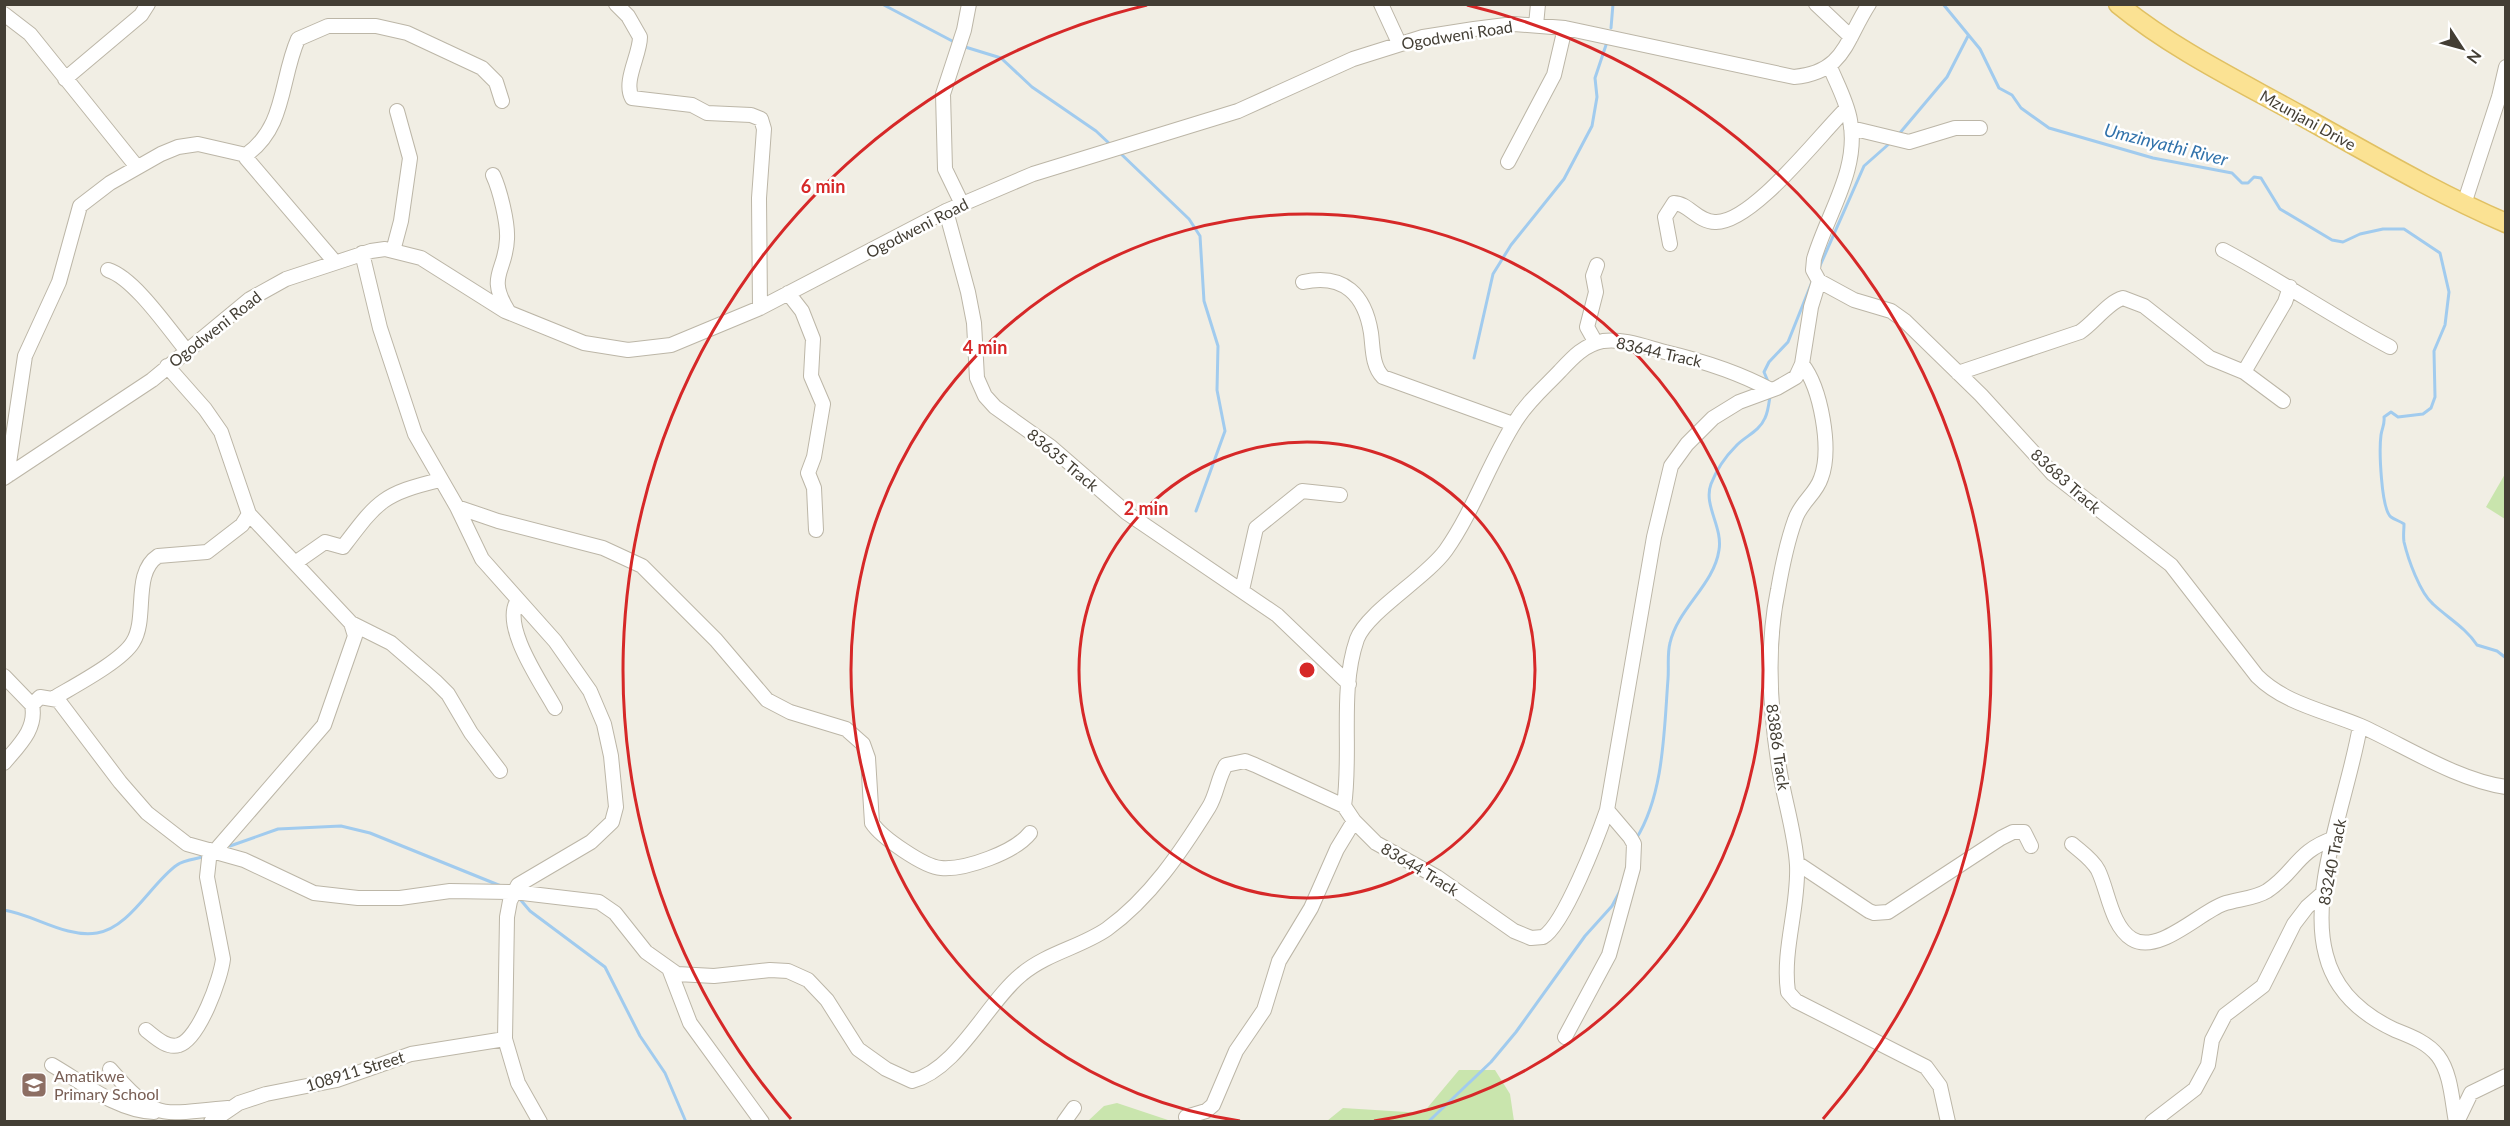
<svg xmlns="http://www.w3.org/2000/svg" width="2510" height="1126" font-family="Lato,sans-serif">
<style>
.green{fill:#c9e5ad}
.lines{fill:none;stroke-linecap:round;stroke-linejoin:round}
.stream{stroke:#a1cbee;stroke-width:3}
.minor-casing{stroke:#bcb6a7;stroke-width:16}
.major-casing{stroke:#e0c063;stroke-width:21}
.minor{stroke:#fff;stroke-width:14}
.major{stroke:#fbe293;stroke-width:18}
.ring{fill:none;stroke:#d62828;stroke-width:3}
.labels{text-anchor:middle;stroke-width:5;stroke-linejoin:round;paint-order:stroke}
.street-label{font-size:16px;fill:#433e34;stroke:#fff}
.education-label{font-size:16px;fill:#785e54;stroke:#fff;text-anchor:start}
.water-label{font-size:18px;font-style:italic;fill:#3172ab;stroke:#fff}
.centre{fill:#d62828;stroke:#fff;stroke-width:3}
.ring-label{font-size:18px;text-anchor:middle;font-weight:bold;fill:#d62828;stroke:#fff;stroke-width:5;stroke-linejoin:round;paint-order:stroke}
</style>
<rect width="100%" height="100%" fill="#f1eee4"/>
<path class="green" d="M2505,474v45l-19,-12z
M1459,1070h36l15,24 4,27h-187l16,-13 80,5z
M1117,1103l54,18h-83l16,-15z"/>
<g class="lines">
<path class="stream" d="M882,4l74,39
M1943,4l37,45 19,39 13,7 9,13 28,20 104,30 79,15 10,10h6l6,-6 7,1 19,31 52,31 11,2 17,-8 23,-5h21l36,24 9,39 -4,33 -11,26 1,46 -4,11 -8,6 -25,3 -7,-5 -7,5c1,7 -2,11 -3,18 -2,15 0,74 10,82 4,3 9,4 13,7 0,6 -1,12 0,18 4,17 16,51 29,62 15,14 33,24 44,41l20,6 9,7
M1611,28l2,-24
M962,46l39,12 31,29 64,44 16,15
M1899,134l48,-57 21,-41
M1119,152l70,67 11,17 4,65 14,45 -1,44 8,41 -29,80
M1819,268l45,-102 26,-23
M1474,358l19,-84 18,-29 53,-66 28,-53 5,-29 -2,-19 11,-33
M1769,384l-5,-12 5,-10 19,-20 24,-60
M1636,839c28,-45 28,-108 32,-160 1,-12 -1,-25 2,-36 8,-35 44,-58 49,-93 4,-23 -16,-45 -8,-66 5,-13 15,-28 25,-38 9,-10 23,-14 29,-28 3,-6 4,-15 5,-22
M230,846l48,-17 63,-3 29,7 131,53
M519,898l11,13 75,56 35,69 25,37 21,49
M4,910c31,5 61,28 93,23 33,-5 55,-51 80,-68 6,-5 18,-6 26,-8
M1428,1122l63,-60 25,-30 69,-96 27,-30 8,-15"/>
<defs>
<path id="minor" d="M616,4l12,12 12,21c0,18 -17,44 -8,61l60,7 15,8 44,2 10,4 3,10 -5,69 1,110
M1381,4l18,39
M1816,4l35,33
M4,14l26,20 107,133
M1536,25l2,-21
M1830,67c7,17 17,35 20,53 10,49 -23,94 -36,139l-1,11 6,11 35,19 37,11 14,10 76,74 72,79 118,91 86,111c28,28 69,35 104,50 44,20 96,54 145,61
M65,79l76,-64 7,-11
M1851,128l58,14 46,-14h25
M1508,162l46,-87 11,-47
M493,175c7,15 15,48 14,64 -1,33 -21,36 1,72
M962,204l-17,-35 -2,-75 21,-64 5,-26
M2464,204l35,-107 7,-30
M946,211l22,81 6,31 3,55 8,18 10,11 56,40 76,66 150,102 72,69
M1670,244l-5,-27 9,-14c14,0 24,19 41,19 37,2 105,-88 132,-114
M2223,250c57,30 110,67 167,97
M393,251l8,-30 9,-63 -13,-47
M362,253l18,75 35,106 42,73 25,52 73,82 35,50 14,33 7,32 5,51 -4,15 -21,20 -73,43 -8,16 -3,16 -2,122 13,44 22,39
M334,261l-88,-103v-3c40,-28 34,-75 52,-116l30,-13h48l31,7 75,35 14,14 6,19
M108,270c26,8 60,58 78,80
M1303,282c41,-9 62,13 68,51 2,15 1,33 12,44l130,47
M788,293l14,18 11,28 -2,37 12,28 -9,53 -6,16 6,15 2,42
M1596,343l-9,-16 9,-35 -3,-16 4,-11
M1802,364c19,24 30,85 19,114 -5,16 -21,25 -26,42 -8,22 -13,47 -17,70 -12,57 -8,120 1,177 5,33 16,65 18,98 2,42 -15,85 -9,127l8,9 130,66 14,19 8,36
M167,366l38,43 16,23 28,82 102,109 4,13 -31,89 -109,126
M2244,372l41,-70 5,-15
M1958,373l122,-41c14,-9 28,-30 43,-34l21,8 66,52 34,14 39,29
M1771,390c-33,-18 -68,-29 -106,-38 -19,-5 -42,-14 -62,-11 -19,4 -30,16 -43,30 -16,17 -33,31 -45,51 -26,41 -41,88 -69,128 -20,28 -79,62 -89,89 -18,52 -5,113 -13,167l10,15 22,22 61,34 77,54 17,7 12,-1c21,-12 55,-101 64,-127l47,-273 17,-71 16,-22 26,-26 26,-16 38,-14 19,-11 6,-13 9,-57 8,-26
M10,474l-1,-11 16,-107 34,-74 21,-76 30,-23 51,-29 17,-7 20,-3 48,11
M4,478l148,-98 98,-81 36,-20 85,-28 14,-2 36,9 84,53 79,32 44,7 43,-5 89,-37 186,-97 87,-37 205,-63 115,-52 70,-22 51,-8 40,-5 51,4 229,49c51,-5 51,-36 75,-73
M457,507l41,14 105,27 39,18 74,74 51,60 23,12 56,17 17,15 5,14 4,65c9,14 52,44 69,45 25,2 74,-16 89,-35
M295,563l30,-21 18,5c35,-46 39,-53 97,-67
M1242,590l14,-62 46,-37 38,4
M518,600c-18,25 24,84 37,108
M351,623l40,20 44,38 13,13 23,39 29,38
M4,676l28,29
M54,698c20,-12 68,-37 79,-56 15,-24 -1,-69 25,-86l49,-4 35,-27 7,-11
M32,705l8,-8 18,3 62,82 27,31 40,31 57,16 70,33 44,5h42l50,-7 64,1 85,10 16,11 31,39 31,22 37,2 56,-6 18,1 20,9 19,20 31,49 28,20 26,12c46,-12 75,-79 110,-107 25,-21 59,-27 85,-45 43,-31 74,-77 102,-122 8,-13 9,-30 17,-42l19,-4 10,4 89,41
M2360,726c-11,67 -52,164 -34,229 9,36 37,60 69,75 15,6 32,12 43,26 13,17 14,45 18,66
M4,763c15,-18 33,-34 28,-58
M2072,844c9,8 20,15 26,26 10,20 13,56 34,69 26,16 67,-26 91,-35 14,-5 31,-5 44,-13 29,-19 29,-40 68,-53
M1797,863l72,48 5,2 14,-1 113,-74 12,-6h11l7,14
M670,971l20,52 72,99
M146,1030c9,7 21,19 33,15 20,-6 42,-67 44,-86l-16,-82 3,-27
M1565,1037l44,-82 24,-87 1,-24 -4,-7 -23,-27
M52,1065c31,18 66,46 102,47
M110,1069c48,55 51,44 118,39
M1186,1117l20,-6 7,-6 23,-54 28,-41 15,-49 32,-53 26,-59 17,-28
M211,1122l28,-19 27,-9 71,-14 74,-26 94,-15
M1064,1122l10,-14
M2152,1122l43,-33 13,-24 4,-25 13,-25 38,-29 31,-62 13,-17 17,-15
M2457,1122l14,-29 35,-17"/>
<path id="major" d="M2118,4c55,45 119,76 180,110 69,38 136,78 208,109"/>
</defs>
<use href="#minor" class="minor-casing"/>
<use href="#major" class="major-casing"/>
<use href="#minor" class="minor"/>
<use href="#major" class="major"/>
</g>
<g class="ring">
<circle cx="1307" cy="670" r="228"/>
<path d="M1240 1121A456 456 0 1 1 1374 1121"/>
<path d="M791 1119A684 684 0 0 1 1147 5M1467 5A684 684 0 0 1 1823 1119"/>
</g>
<defs>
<symbol id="school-square" viewBox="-11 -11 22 22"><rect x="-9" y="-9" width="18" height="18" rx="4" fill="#8d6e63" stroke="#fff"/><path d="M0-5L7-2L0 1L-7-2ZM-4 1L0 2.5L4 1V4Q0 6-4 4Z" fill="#fff"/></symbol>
</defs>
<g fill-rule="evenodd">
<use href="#school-square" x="19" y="1070" width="30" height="30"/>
</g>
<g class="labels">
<g class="street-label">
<text transform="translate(1457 35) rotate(-9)" y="6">Ogodweni Road</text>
<text transform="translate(2308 120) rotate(29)" y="6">Mzunjani Drive</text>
<text transform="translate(917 228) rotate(-27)" y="6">Ogodweni Road</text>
<text transform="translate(215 329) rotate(-38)" y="6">Ogodweni Road</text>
<text transform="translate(1659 352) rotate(13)" y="6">83644 Track</text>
<text transform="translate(1063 460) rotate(40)" y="6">83635 Track</text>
<text transform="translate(2066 481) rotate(42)" y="6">83683 Track</text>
<text transform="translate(1778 747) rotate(82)" y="6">83886 Track</text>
<text transform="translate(2332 862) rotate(-79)" y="6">83240 Track</text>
<text transform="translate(1420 869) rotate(31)" y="6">83644 Track</text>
<text transform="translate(355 1071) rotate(-17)" y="6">108911 Street</text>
</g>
<g class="education-label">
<text x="54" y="1082">Amatikwe<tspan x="54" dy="18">Primary School</tspan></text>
</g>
<g class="water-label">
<text transform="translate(2166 145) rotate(14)" y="6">Umzinyathi River</text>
</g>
</g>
<circle cx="1307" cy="670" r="9" class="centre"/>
<g class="ring-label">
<text x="823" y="193">6 min</text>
<text x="985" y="354">4 min</text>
<text x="1146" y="515">2 min</text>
</g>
<rect width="2510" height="1126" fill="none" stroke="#433e34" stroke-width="12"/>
<g transform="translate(2462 48) rotate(126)" stroke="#ffffff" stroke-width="4.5" paint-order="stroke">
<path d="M0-4.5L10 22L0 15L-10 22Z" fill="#433e34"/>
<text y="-9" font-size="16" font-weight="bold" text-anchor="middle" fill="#433e34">N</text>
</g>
</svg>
